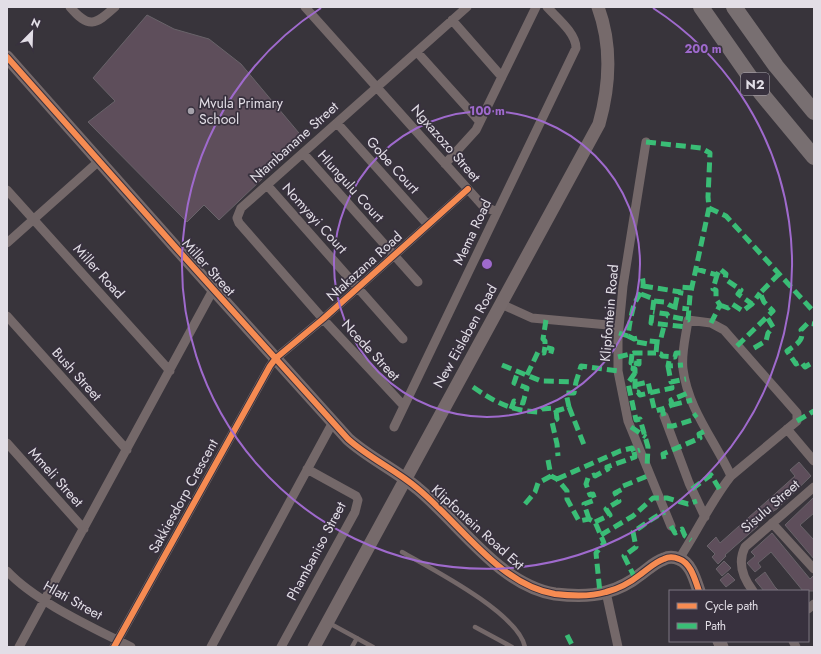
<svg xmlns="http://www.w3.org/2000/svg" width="821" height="654" font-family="Jost,sans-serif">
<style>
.building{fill:#5e4e5b;stroke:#686369}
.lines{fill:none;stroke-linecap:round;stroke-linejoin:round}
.lane{stroke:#746869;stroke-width:4.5}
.street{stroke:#746869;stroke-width:9}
.secondary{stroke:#766a6b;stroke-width:13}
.highway{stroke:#786f71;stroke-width:16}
.quiet{stroke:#3abd76;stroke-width:5;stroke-dasharray:10 5;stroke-linecap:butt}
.cycleway-casing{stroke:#38313e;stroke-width:8}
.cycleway{stroke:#f68b52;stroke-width:6}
.ring{fill:none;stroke:#9f6acd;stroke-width:2}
.poi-dot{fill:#a6a2aa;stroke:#38313e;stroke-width:1.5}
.labels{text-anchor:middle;stroke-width:3.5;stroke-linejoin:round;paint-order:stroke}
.shield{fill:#38313e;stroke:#afaab4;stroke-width:1}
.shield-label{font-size:13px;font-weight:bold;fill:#e2dee6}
.poi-label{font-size:14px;fill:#e2dee6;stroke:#38313e;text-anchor:start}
.street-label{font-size:14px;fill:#e2dee6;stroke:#38313e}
.centre{fill:#9f6acd;stroke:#38313e;stroke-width:2}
.ring-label{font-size:12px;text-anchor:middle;font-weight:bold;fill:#9f6acd;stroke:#38313e;stroke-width:3.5;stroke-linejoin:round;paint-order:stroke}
</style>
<rect width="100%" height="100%" fill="#38343b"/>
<path class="building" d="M147,15l27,14 35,10 32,25 63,75 -85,81 -15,-15 -17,17 -99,-100 27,-21 -22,-23z
M799,462l12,14 -34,33 -5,3 -2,-2 -9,9 1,1 -5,5 1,1 -33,29 1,1 -8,8 -6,-7 3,-3 -8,-8 9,-9 4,6 75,-67 -5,-6z
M814,497v16l-14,12 14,15v19l-29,-34z
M772,533l38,46 4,-4v16h-11l-32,-39 -13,11 3,4 -6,5 -8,-9 8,-7 -4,-4z
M724,561l7,7 -9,8 -6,-7z
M765,572l10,15 4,4h-15l-9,-11z
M728,573l7,7 -9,7 -6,-7z"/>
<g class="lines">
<path class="lane" d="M402,552c30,17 116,61 123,95
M329,623l44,24
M475,627l37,20
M352,647l5,-9"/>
<path class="street" d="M70,7c19,22 25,18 45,0
M305,7l178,199 14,6
M452,20l50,57
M417,52l63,70
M337,123l91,102
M646,142l-23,144 -5,52v33l10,50 43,105
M303,153l115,129
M445,164l31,-34 60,-123
M267,185l136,154
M7,190l163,181
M7,243l92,-82
M501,304l31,14 87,8
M7,316l120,134
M404,406l-81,-87 -84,-96 -2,-5 4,-10 226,-201
M664,416l25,67 16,34
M394,427l182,-379c0,-15 -19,-30 -29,-41
M787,429l27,32
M7,443l77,86
M772,523l42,46
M679,559c18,-27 32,-58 52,-83 -16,-35 -43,-67 -48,-107 -2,-16 3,-33 5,-49l23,3 13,7 73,83v8l-66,55
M7,571c29,31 85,56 124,76
M753,591c-10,-13 -16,-28 -8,-44l69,-60
M606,592l12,55
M808,609l6,-5
M793,641l3,6
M19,647l194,-357
M114,647l156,-281 6,-8 47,-39 145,-130
M211,647l122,-225
M281,647l74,-135 3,-12 -2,-4 -49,-27"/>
<path class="secondary" d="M7,57l171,193 170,189c21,19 48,31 69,49 42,34 82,97 138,106 17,2 35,3 51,-2 12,-3 25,-10 35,-18 7,-5 14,-12 23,-15 4,-2 10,-2 15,0 12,4 16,21 20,32
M719,641l3,6
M314,647l285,-523c11,-39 13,-79 -1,-117"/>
<path class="highway" d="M701,7l60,86 53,64
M734,7l42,59 38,46"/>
<path class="quiet" d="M646,142l55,6 9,5 -2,44 1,11 -19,88 -2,24 -20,-4 -1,-2 -14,-2
M709,208l17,8 88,96
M696,269l21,6 3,-6 6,5 -1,5 16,11 -3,4 14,10 8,-11
M643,286l38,6v-5l11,1
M641,294l13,5 -3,24 36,4
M654,301l11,1c6,6 15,6 24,7
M720,305l8,3 4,-4 11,7 9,-7
M675,307l2,-10h3l1,-5
M546,320l-3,19 2,2v6l7,2 -2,7
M711,323l9,-18 -4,-6v-9l-3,-1 4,-14
M619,333l9,3c1,-9 3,-21 6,-31 5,-13 12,-13 8,-29
M628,336l6,3 4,-1 -1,4 11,2 1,-3 11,1 4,-16
M657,342l-1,11 5,1 1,2 13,1 1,-4h8
M737,346l36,-35 -9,-9 -4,-9 20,-20
M754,348l12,-7 2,-8 5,-6 -6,-10
M632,354l-1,9h3l-1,6h2v23h3l2,3 32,-7 -1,-6
M618,357l16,-4h22
M669,361l-1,5 15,-1
M634,363l5,1v-11
M810,364l-5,3 -4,-5 -5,2 -9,-13c8,-6 18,-10 14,-21l7,-7 6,1
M502,365l39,16 35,1 5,-16 37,5
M668,366l3,16 15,-3
M635,373l-7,10 8,37 4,-1 8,28 -1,20
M527,375l11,-23 6,1 1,-6
M635,385l13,-3 6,26 1,3 7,-2
M473,387c23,16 39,24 66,25l3,-3 12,-1 2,3 13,-4 -3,-14h8l2,-11
M672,405l20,-5
M569,407l15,38
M511,409l3,-8 9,2 4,-15 -13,-5 4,-12
M556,411l1,8 -5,3 5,22 1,12
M664,416l-2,-7 10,-4 -1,-5 19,-8
M797,421l17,-10
M667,426h6l19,-6v-2l5,-4
M631,427l15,10
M664,459l-1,-5 37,-16 -1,-4 6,-3
M548,460l3,16 6,3 10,12v8l12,22 10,-2 6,3 9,21 -8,10 4,40
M557,479l63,-28 12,-3 2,4 6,-2
M692,489l19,-14 9,15
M525,504l10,-12 3,-9 13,-7
M589,519l-5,-15 11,-4 -2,-6 -3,1 -4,-11 2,-6 6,-3 1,1 13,-7 -1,-2 28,-10 -1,-5
M595,522l15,-7 -4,-6 13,-8 -4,-8 8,-4v-3l27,-11
M671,526l4,7 7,-4 3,7 6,4
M601,535l32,-19 20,-18h14l21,6 9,-3
M635,578l-11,-22 12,-9 -3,-15c11,-7 19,-14 32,-20
M567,635l6,12"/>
<defs>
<path id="cycleway" d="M7,57l171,193 170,189c21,19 48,31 69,49 42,34 82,97 138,106 17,2 35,3 51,-2 12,-3 25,-10 35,-18 7,-5 14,-12 23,-15 4,-2 10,-2 15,0 12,4 16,21 20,32
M114,647l156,-281 6,-8 47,-39 145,-130"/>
</defs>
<use href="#cycleway" class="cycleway-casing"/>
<use href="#cycleway" class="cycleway"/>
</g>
<g class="ring">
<circle cx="487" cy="264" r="153"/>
<path d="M653 8A305 305 0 1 1 321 8"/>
</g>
<circle class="poi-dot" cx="191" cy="111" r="4"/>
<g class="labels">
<rect class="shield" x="741" y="73" width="28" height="22" rx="3"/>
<g class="shield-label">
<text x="755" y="89">N2</text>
</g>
<g class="poi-label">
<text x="199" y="108">Mvula Primary<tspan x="199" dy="16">School</tspan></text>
</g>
<g class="street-label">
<text transform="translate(294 142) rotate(-42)" y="5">Ntambanane Street</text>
<text transform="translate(446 143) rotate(49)" y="5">Ngxazozo Street</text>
<text transform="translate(393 165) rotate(48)" y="5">Gobe Court</text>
<text transform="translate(351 186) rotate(48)" y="5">Hlungulu Court</text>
<text transform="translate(315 218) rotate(48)" y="5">Nomyayi Court</text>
<text transform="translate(472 232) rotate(-65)" y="5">Mema Road</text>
<text transform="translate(364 266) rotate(-42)" y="5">Ntakazana Road</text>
<text transform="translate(209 267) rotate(48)" y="5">Miller Street</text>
<text transform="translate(99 271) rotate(48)" y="5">Miller Road</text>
<text transform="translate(609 313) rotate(-85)" y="5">Klipfontein Road</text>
<text transform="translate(465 336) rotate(-61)" y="5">New Eisleben Road</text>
<text transform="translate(371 350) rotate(47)" y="5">Ncede Street</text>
<text transform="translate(77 374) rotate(48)" y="5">Bush Street</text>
<text transform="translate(56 477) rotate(48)" y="5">Mmeli Street</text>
<text transform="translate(183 496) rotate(-61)" y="5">Sakkiesdorp Crescent</text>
<text transform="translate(770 506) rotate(-41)" y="5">Sisulu Street</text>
<text transform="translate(478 527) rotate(42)" y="5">Klipfontein Road Ext</text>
<text transform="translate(316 551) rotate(-62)" y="5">Phambaniso Street</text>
<text transform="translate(73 600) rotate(29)" y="5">Hlati Street</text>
</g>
</g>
<circle cx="487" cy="264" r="6" class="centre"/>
<g class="ring-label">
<text x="703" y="53">200 m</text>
<text x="487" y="115">100 m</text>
</g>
<rect width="821" height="654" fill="none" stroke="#e2dee6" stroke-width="16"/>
<rect x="669" y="590" width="140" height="52" fill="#38313e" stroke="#7c7681"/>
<rect x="677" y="603" width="20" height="6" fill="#f68b52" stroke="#7c7681"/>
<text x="705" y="610" font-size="12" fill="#e2dee6">Cycle path</text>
<rect x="677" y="623" width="20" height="6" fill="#3abd76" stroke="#7c7681"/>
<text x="705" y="630" font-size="12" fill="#e2dee6">Path</text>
<g transform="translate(32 32) rotate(23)" stroke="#38313e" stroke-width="3" paint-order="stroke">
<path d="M0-3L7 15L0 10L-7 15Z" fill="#e2dee6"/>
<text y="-6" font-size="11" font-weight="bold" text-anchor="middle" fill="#e2dee6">N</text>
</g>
</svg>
